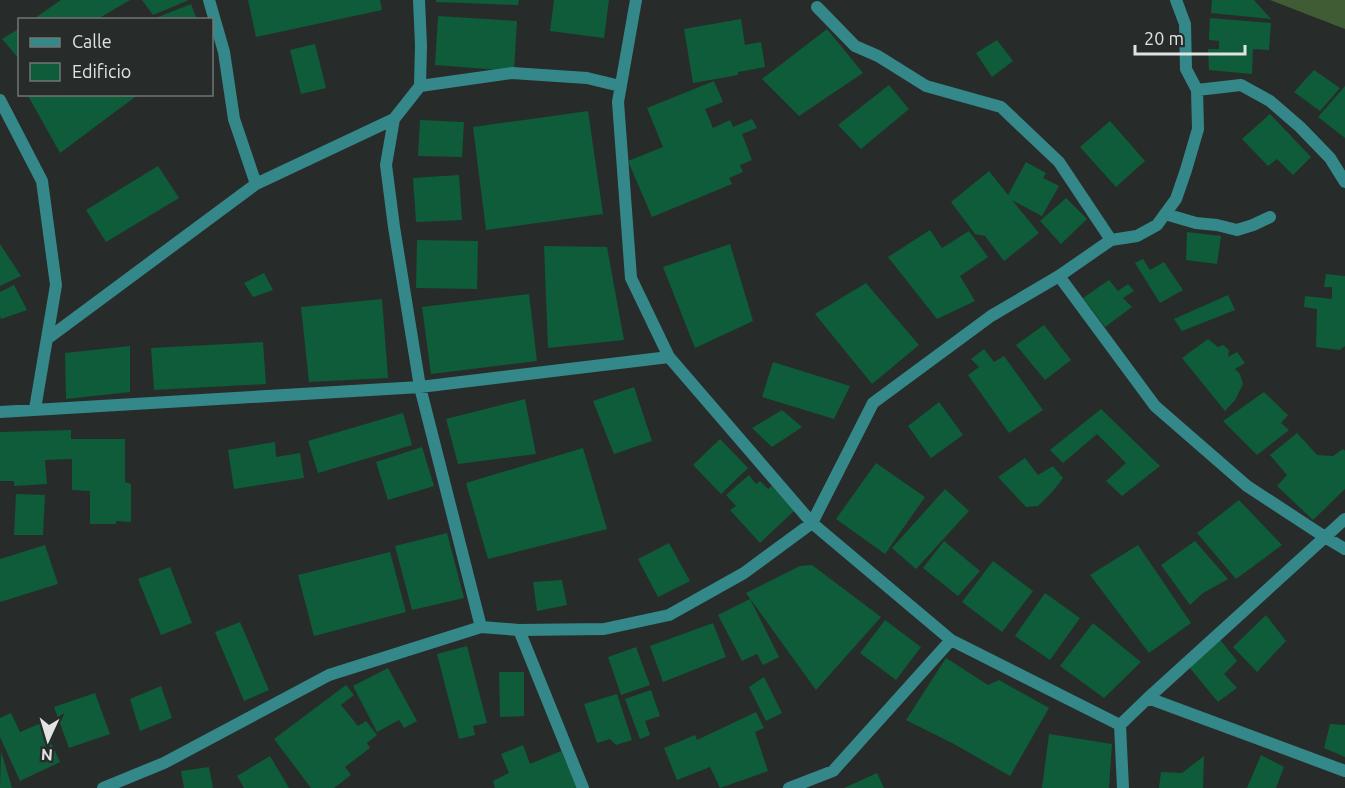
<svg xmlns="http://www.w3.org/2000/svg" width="1345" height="788" font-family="Ubuntu,sans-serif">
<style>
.green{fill:#3f5c34}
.building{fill:#0e5c39}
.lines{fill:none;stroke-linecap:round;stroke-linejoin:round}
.lane{stroke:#35888a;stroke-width:12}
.street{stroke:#35888a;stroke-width:12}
</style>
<rect width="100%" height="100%" fill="#272c2a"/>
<path class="green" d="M1270,0h75v29z"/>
<path class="building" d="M61,0h69l-34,20h-64z
M142,0h47l-36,15z
M248,0h132l2,10 -126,27z
M436,0h83l-1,5 -82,-3z
M554,0h55l-5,38 -54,-7z
M1212,0h42l17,19 -60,-6z
M191,4l6,16h-44v-1z
M438,16l79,5 -3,50 -79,-6z
M1210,18l61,5 -2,27 -16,-1 -1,25 -43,-4 -1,-21h11v-8l-10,-1z
M741,19l4,26 16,-3 4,25 -27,5v3l-45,8 -9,-54z
M20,28v32l-18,-21z
M827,29l36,44 -64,43 -37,-37z
M997,40l16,21 -21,16 -16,-24z
M315,44l11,44 -25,6 -11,-44z
M1314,70l26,18 -20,23 -26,-19z
M714,81l9,21 -18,7 8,19 17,-8 3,7 19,-8 5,9 -15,6 10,26 -12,5 3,7 -14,6 3,6 -80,33 -24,-56 35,-14 -16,-39z
M889,85l20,24 -48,40 -23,-24z
M1345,86v52l-27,-21z
M27,94h112l-79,59z
M588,111l15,103 -117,16 -13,-103z
M1270,114l41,43 -18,18 -16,-16 -9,7 -26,-27z
M420,120l44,2 -2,35 -44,-1z
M1110,121l35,40 -29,26 -36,-40z
M1026,162l20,11 -3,5 16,8 -17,30 -30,-16 27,33 -35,28 -19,-25 -10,-2 -24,-32 38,-31 19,24z
M158,166l21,32 -73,44 -20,-32z
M459,175l3,45 -46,2 -3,-44z
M1066,198l21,21 -26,25 -21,-23z
M930,230l12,18 27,-17 19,26 -28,19 15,25 -38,18 -49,-62z
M1187,232l34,4 -4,28 -31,-4z
M417,240l61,1 -1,48 -61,-1z
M0,244l21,32 -21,10z
M730,244l23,77 -58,27 -32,-81z
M544,246l63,1 17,93 -76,8z
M1143,259l7,11 14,-8 19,28 -23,13 -25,-40z
M264,273l9,17 -20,7 -9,-14z
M1326,274l19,2v70l-5,4 -24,-3 1,-38 -13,-2 1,-11 27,3v-12h-8z
M1109,280l9,11 10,-7 6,7 -11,7 9,9 -27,20 -22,-29z
M866,283l53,62 -47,39 -57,-70z
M14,285l13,25 -26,9 -1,-3v-24z
M529,294l8,67 -106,13 -9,-67z
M1228,295l7,15 -53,21 -8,-12z
M382,299l6,79 -79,4 -8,-75z
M1044,325l27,35 -26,20 -29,-35z
M1208,339l10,8 5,-2 6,5 -1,7 9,-5 8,11 -10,6 5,5 3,10 -8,16 -10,11 -43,-53z
M263,342l3,42 -112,6 -3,-42z
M130,346v46l-64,7 -1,-46z
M984,349l10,13 10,-6 39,54 -34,23 -41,-58 11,-8 -8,-8z
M773,362l77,24 -16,33 -72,-22z
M634,387l18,54 -38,13 -21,-53z
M1264,392l24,23 -7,8 8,7 -32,25 -34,-34z
M525,399l11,55 -78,10 -12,-45z
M939,402l24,33 -32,23 -23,-32z
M1101,409l59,57 -38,30 -16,-15 20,-18 -29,-29 -34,29 -13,-13z
M782,410l20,17 -30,20 -20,-19z
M403,413l9,32 -94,28 -10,-32z
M71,430v9h54v43l6,2v38l-15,-1v3h-26v-33l-18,-1v-31l-27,1 2,24 -33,2v-5h-14v-49z
M1297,433l20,22 16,1 10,-7 2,2v38l-32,31 -36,-34 10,-11 -17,-20z
M720,439l28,29 -27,26 -28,-29z
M275,442l1,15 24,-4 4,25 -70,11 -6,-39z
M422,447l12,39 -46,14 -12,-38z
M583,448l24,81 -119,30 -22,-76z
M1025,458l13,17 15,-9 10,12 -10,13 -15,15 -12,1 -28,-30z
M876,463l49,34 -40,57 -49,-35z
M749,475l7,9 4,-3 8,8 4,-3 22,25 -34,32 -30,-33 6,-4 -10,-11z
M945,489l24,22 -53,58 -24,-21z
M16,494l29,1 -2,40h-29z
M1239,500l43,45 -46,34 -39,-46z
M447,533l17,65 -52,12 -17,-64z
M944,541l36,30 -22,25 -35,-28z
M1195,541l33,38 -25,14 -13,12 -29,-40z
M669,543l21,38 -32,16 -20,-38z
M45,545l13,39 -58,18v-43z
M1138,545l53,78 -42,30 -59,-78z
M390,552l16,60 -92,24 -16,-61z
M993,561l40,30 -31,41 -40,-30z
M812,565l69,52 -65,73 -70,-97 54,-27z
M170,567l22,56 -31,12 -23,-56z
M562,580l5,25 -30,6 -4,-29z
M1045,593l35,25 -30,42 -35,-24z
M750,599l29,58 -16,8 -6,-11 -15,7 -24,-46z
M1266,615l20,26 -29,31 -24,-25z
M885,620l36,27 -25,33 -36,-27z
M240,622l29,68 -25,11 -29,-69z
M713,623l13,34 -63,25 -13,-36z
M1093,623l48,39 -37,36 -44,-32z
M1218,637l19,24 -13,13 13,14 -19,14 -29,-35z
M467,646l20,77 -14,3 2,9 -16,4 -22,-85z
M636,647l14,38 -29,10 -13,-38z
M946,658l42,27 11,-5 50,28 -39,68 -56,-32 -48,-24z
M388,668l29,53 -13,7 -5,-8 -22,12 -24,-46z
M499,672h25v44l-24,1z
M764,677l18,36 -16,8 -17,-34z
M346,685l8,10 -13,10 17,21 8,-5 11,14 -10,8 3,5 -25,19 6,8 -17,13h-23l-37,-49z
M161,686l11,32 -32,13 -10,-32z
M651,690l9,26 -15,5 5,14 -10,4 -15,-40z
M95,693l15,41 -41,14 -15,-41z
M617,694l15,46 -16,5 -6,-6 -13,4 -13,-39z
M756,712l8,16 -9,4 13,39 -48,17 -10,-21 -33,13 -13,-32 31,-13 2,5z
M11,713l9,19 21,-9 19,39 -40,19 -20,-44v-19z
M1330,724l15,1v32l-21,-9z
M1049,734l63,10 -3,44h-67z
M523,745l7,19 31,-13 16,37h-82l-2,-7 16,-8 -8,-19z
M1,751l11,37h-12z
M1261,755l23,12 -8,21h-29z
M270,756l19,32h-45l-7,-12z
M1204,756l-1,32h-44l2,-16 21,1z
M209,767l4,21h-29l-3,-17z
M877,773l7,15h-40z"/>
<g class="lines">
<path class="lane" d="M519,630l64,158"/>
<path class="street" d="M209,0l15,52 10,67 22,65 138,-65 -8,46 8,62 26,160 61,240
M636,0l-18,102 13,176 38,79 143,166 139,117 169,85 3,63
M817,7l38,39 23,10 48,30 75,21 58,55 52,78
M420,86l92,-13 75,5 33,8
M1197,90l44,-5 29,16 30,26 30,31 15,24
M0,100l42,81 14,104 -21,124
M394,119l26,-33 1,-41 -2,-45
M1165,214l31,9 21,2 20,5 16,-5 17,-8
M1059,276l96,130 92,80 78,51 20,12
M47,339l209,-155
M0,412l420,-25 249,-30
M1148,698l197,73
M1120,725l28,-27 197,-179
M103,788l61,-25 165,-88 152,-48 38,3 85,-1 65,-14 75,-42 68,-50 61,-120 118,-87 68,-40 52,-36 26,-4 20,-11 19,-26 10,-29 12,-41 -1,-39 -11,-21 -1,-45 -9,-24
M789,788l44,-17 118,-131"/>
</g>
<rect x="18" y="18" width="195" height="78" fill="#272c2a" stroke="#717574" stroke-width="1.5"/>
<rect x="30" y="38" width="30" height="9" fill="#35888a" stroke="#717574" stroke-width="1.5"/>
<text x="72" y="48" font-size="18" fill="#e0e3e2">Calle</text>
<rect x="30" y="63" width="30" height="18" fill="#0e5c39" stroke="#717574" stroke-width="1.5"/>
<text x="72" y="78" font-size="18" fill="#e0e3e2">Edificio</text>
<g transform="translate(48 740) rotate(184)" stroke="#272c2a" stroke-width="4.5" paint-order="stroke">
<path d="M0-4.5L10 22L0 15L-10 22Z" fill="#e0e3e2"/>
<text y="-9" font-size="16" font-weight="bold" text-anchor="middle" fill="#e0e3e2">N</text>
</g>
<path d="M1135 45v9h110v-9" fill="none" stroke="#e0e3e2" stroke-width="3"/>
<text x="1144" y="45" font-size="18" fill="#e0e3e2" stroke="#272c2a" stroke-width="4.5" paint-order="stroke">20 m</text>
</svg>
